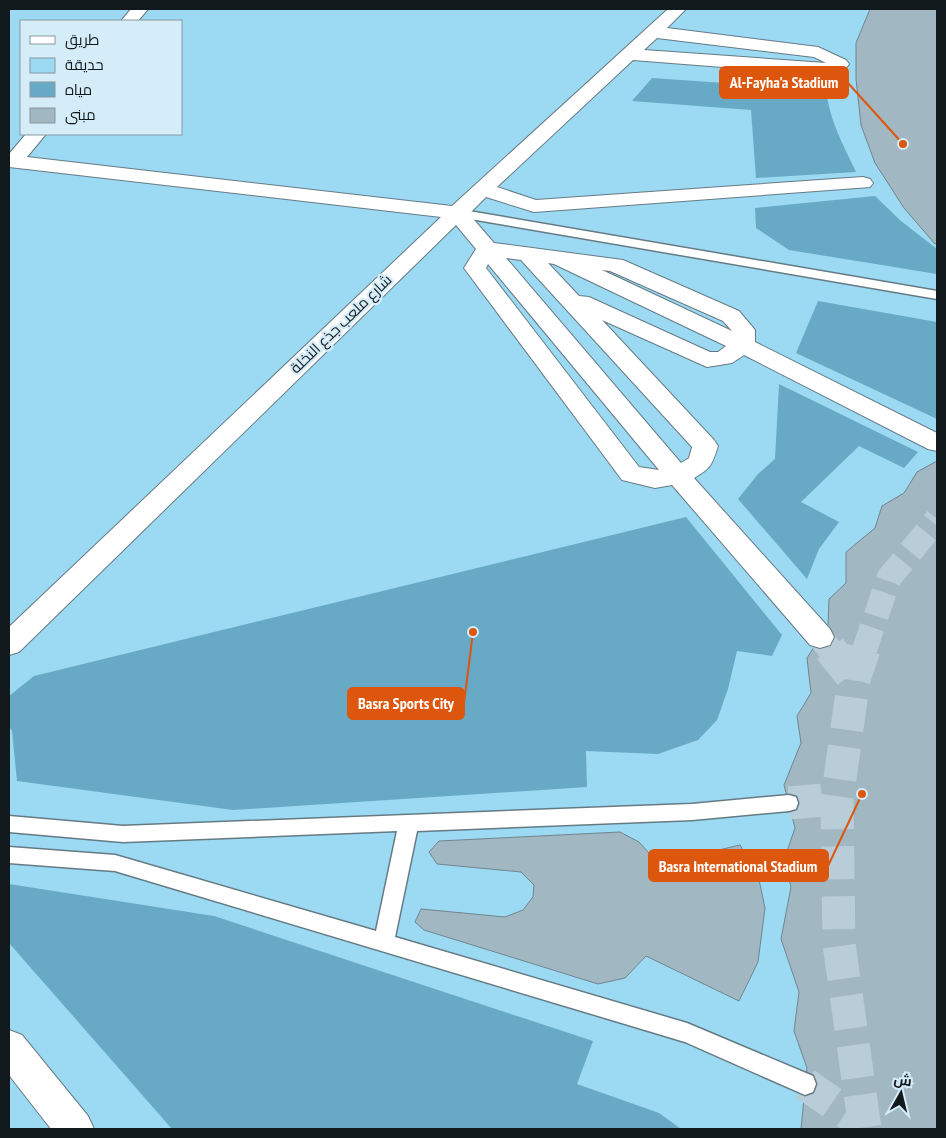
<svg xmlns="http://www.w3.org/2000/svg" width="946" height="1138" font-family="'PT Sans Narrow',Cairo,sans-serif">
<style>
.green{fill:#9cd9f2;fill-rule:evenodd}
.water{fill:#68aac5}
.building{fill:#a1b7c1;stroke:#708690}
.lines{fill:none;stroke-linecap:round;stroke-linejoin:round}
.street-tunnel-far1{stroke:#b8cdd7;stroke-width:25;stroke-dasharray:25 12;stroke-linecap:butt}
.street-tunnel{stroke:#b8cdd7;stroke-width:33;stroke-dasharray:33 17;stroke-linecap:butt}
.lane-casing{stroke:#657b84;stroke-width:3}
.street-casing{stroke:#657b84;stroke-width:2}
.secondary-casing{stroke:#657b84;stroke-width:2}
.lane{fill:#fff;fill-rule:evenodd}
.street{fill:#fff;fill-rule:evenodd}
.secondary{fill:#fff;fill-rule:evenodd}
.labels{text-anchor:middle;stroke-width:4.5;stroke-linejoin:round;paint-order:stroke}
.street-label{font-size:15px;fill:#11191d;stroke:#d5edf8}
.leader{fill:none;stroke:#dd560d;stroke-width:2}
.callout-dot{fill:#dd560d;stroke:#d5edf8;stroke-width:2}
.callout{fill:#dd560d;stroke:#dd560d;stroke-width:2}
.callout-label{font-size:16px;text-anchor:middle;font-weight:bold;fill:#fff}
</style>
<rect width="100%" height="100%" fill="#d5edf8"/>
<path class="green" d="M9,9h928v1120h-928zM21,21h160v113h-160z"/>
<path class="water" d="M652,78l174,12c4,32 17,54 30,82l-100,6 -5,-68 -119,-9z
M875,196l26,25 36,28v25l-148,-24 -33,-22 -1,-20z
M818,301l119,21v97l-141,-66z
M779,384l139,68 -14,16 -45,-22 -58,56 38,20 -20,27 -12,30 -69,-80 20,-25 17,-15z
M686,517l96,118 -10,21 -35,-5 -9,38 -11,31 -19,20 -40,14 -72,-3 1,36 -354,23 -216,-29 -5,-50 -3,-5v-30l25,-20z
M9,884l205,32 379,125 -16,43 82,29 22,16h-509l-163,-186z"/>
<path class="building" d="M870,9h67v234l-2,1 -31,-36 -29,-45 -14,-38 -5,-46v-36z
M937,461v668h-136l6,-61 -13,-37 5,-39 -18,-53 10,-52 -7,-27 11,-32 -11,-43 17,-42 -4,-27 14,-23 -4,-35 21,-33 1,-26 17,-16v-31l29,-24 7,-22 22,-13 13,-21z
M620,832l19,10 20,22 81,-19 18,30 7,33 -7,54 -19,39 -93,-45 -21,22 -27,6 -174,-54 -9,-8 6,-13 84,8 18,-7 10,-13 1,-12 -13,-13 -84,-8 -8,-12 10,-11z"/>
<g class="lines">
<path class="street-tunnel-far1" d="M820,637l11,14
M864,651l25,-73 48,-59"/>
<path class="street-tunnel" d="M830,649l24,30
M864,649l-10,30 -17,120 2,145 26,185
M789,803l48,-4
M805,1084l58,40"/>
<defs>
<path id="lane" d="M457,209l480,82v8l-484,-83 -2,-3z
M789,795l7,2 2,6 -2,6 -7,2 -97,9 -275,11 -22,106 292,86 126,53 3,8 -3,8 -8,3 -120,-53 -570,-171 -106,-8v-16l106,8 261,76 21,-100 -274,11 -114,-10v-16l114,10 569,-22z"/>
<path id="street" d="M131,9h17l-10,12h-17z
M668,9h18l-19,19 151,19 28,13 3,4 -3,4 -21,7 -192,-15 -136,127 39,13 327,-23 7,2 3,4 -3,4 -336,25 -48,-15 -17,17 25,29 129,17 116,51 16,19v12l182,91v18l-9,-2 -184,-94 -12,8 -25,4 -105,-47 112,120 4,6c-6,19 -7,22 -24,32l136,151 4,8 -4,8 -10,3 -10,-3 -138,-160 -17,3 -33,-8 -158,-212 12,-19 -20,-24 -437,427 -10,3v-28l432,-410 -432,-50v-13l17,-20h20l-19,23 425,49zM657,38l157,19 12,6 -182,-13zM506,258l15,2 171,187 -3,11 -8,5zM548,263l6,1 172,82 -8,6h-8l-121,-55 -10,-1zM488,264l171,206 -20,-3 -153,-199zM602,270l8,1 113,50 9,10z"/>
<path id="secondary" d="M9,1030l13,5 66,81 6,13h-43l-42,-54z"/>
</defs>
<use href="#lane" class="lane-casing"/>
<use href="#street" class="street-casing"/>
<use href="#secondary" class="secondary-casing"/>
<use href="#lane" class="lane"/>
<use href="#street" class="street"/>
<use href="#secondary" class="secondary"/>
</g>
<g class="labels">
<g class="street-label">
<text transform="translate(341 324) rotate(-44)" y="5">شارع ملعب جذع النخلة</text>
</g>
</g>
<path class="leader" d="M903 144L848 83M473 632L464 703M862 794L828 866"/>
<g class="callout-dot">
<circle cx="903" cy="144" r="5"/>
<circle cx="473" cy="632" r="5"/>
<circle cx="862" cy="794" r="5"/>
</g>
<g class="callout">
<rect x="720" y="67" width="128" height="31" rx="5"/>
<rect x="348" y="688" width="116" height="31" rx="5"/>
<rect x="649" y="850" width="179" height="31" rx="5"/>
</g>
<g class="callout-label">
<text x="784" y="88">Al-Fayha'a Stadium</text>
<text x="406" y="709">Basra Sports City</text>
<text x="738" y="872">Basra International Stadium</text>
</g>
<rect width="946" height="1138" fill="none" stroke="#11191d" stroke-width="20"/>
<rect x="20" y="20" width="162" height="115" fill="#d5edf8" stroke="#8798a0"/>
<rect x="30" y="36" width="25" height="8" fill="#ffffff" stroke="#8798a0"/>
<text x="65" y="45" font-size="15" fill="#11191d">طريق</text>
<rect x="30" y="58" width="25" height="15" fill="#9cd9f2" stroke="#8798a0"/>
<text x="65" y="70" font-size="15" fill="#11191d">حديقة</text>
<rect x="30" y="82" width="25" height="15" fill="#68aac5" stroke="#8798a0"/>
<text x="65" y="95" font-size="15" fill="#11191d">مياه</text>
<rect x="30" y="108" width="25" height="15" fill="#a1b7c1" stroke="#8798a0"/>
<text x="65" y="120" font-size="15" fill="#11191d">مبنى</text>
<g transform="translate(901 1093) rotate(8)" stroke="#d5edf8" stroke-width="4" paint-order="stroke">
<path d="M0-4L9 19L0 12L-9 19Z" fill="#11191d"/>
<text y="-8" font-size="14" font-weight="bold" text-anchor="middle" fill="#11191d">ش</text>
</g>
</svg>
